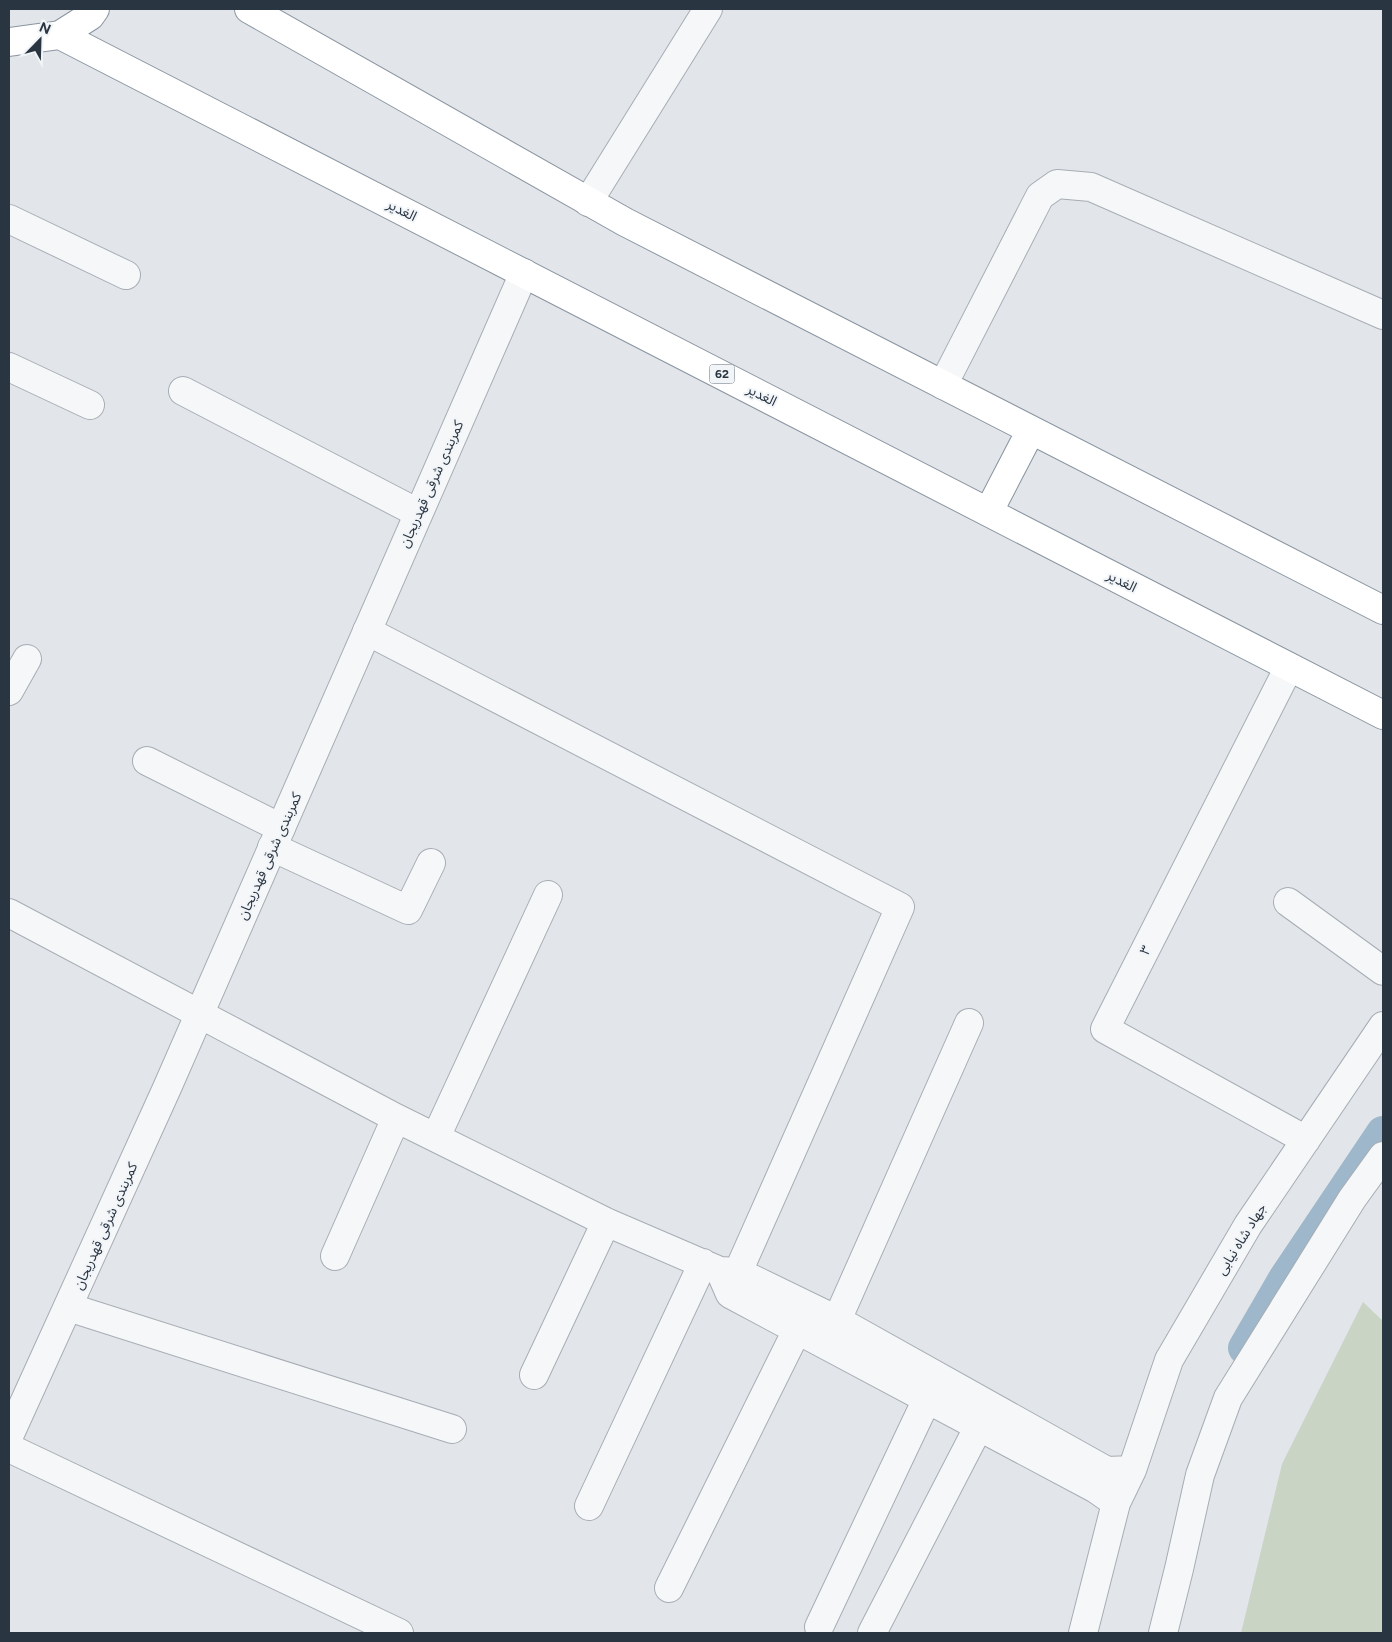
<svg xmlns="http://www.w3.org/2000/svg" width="1392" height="1642" font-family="Figtree,'Noto Sans Arabic',sans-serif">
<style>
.green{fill:#c9d4c4}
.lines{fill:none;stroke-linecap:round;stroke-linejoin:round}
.canal{stroke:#9eb7ca;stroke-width:34}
.minor-casing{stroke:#a7adb4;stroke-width:30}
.tertiary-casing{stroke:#a7adb4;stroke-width:30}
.trunk-casing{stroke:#8a95a1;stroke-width:30}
.minor{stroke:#f5f7f9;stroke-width:28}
.tertiary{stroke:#f5f7f9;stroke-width:28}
.trunk{stroke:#fff;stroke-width:28}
.labels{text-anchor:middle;stroke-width:4;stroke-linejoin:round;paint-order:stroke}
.shield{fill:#f2f5f8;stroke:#666f79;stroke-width:1}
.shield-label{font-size:12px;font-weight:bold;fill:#2a3542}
.street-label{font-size:14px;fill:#2a3542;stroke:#f2f5f8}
</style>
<rect width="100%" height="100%" fill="#e2e6ea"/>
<path class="green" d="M1363,1302l20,19v312h-142l41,-169z"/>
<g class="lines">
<path class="canal" d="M1245,1348l40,-69 98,-146"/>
<defs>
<path id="minor" d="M588,202l120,-193
M9,219l117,56
M9,367l81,38
M943,385l97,-189 17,-12 34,3 292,128
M183,391l235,122
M367,631l533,276 -162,365
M1289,667l-184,362 201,111
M9,691l18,-32
M147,761l134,67
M272,847l136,63 23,-47
M1288,902l95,69
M9,913l387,205 210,104 114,49 18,1 99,48 270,151 25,-1
M436,1137l112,-242
M335,1256l61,-138
M720,1271l10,23 366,195 20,14
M68,1307l384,122
M837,1320l132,-297
M534,1375l72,-153
M9,1448l390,185
M589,1506l114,-243
M669,1588l128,-258
M819,1627l108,-228
M872,1633l107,-207
M1083,1633l33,-130 16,-33 37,-110 79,-135 135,-199
M1163,1633l16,-64 21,-94 28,-77 124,-199 31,-43"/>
<path id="tertiary" d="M9,1436l158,-348 357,-815"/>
<path id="trunk" d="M249,9l376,213 758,388
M60,35l1323,680
M9,42l51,-7 30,-19 5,-7
M989,511l42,-81"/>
</defs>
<use href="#minor" class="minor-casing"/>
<use href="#tertiary" class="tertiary-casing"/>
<use href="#trunk" class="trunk-casing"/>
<use href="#minor" class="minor"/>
<use href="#tertiary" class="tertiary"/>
<use href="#trunk" class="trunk"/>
</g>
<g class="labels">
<rect class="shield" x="709.5" y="364.5" width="25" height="19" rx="4"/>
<g class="shield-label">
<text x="722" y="378">62</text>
</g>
<g class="street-label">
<text transform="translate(402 210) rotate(27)" y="5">الغدیر</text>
<text transform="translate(762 395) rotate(27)" y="5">الغدیر</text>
<text transform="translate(431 484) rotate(-66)" y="5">کمربندی شرقی قهدریجان</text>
<text transform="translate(1122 581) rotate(27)" y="5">الغدیر</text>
<text transform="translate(269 856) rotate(-66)" y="5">کمربندی شرقی قهدریجان</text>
<text transform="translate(1145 950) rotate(-63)" y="5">۳</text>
<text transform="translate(105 1226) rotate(-66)" y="5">کمربندی شرقی قهدریجان</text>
<text transform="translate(1241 1239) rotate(-58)" y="5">جهاد شاه نیابی</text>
</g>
</g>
<rect width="1392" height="1642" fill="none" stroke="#2a3542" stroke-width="20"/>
<g transform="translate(40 40) rotate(23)" stroke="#f2f5f8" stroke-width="4" paint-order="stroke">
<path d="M0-4L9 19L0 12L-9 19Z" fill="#2a3542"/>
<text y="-8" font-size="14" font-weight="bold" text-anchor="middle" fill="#2a3542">N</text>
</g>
</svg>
